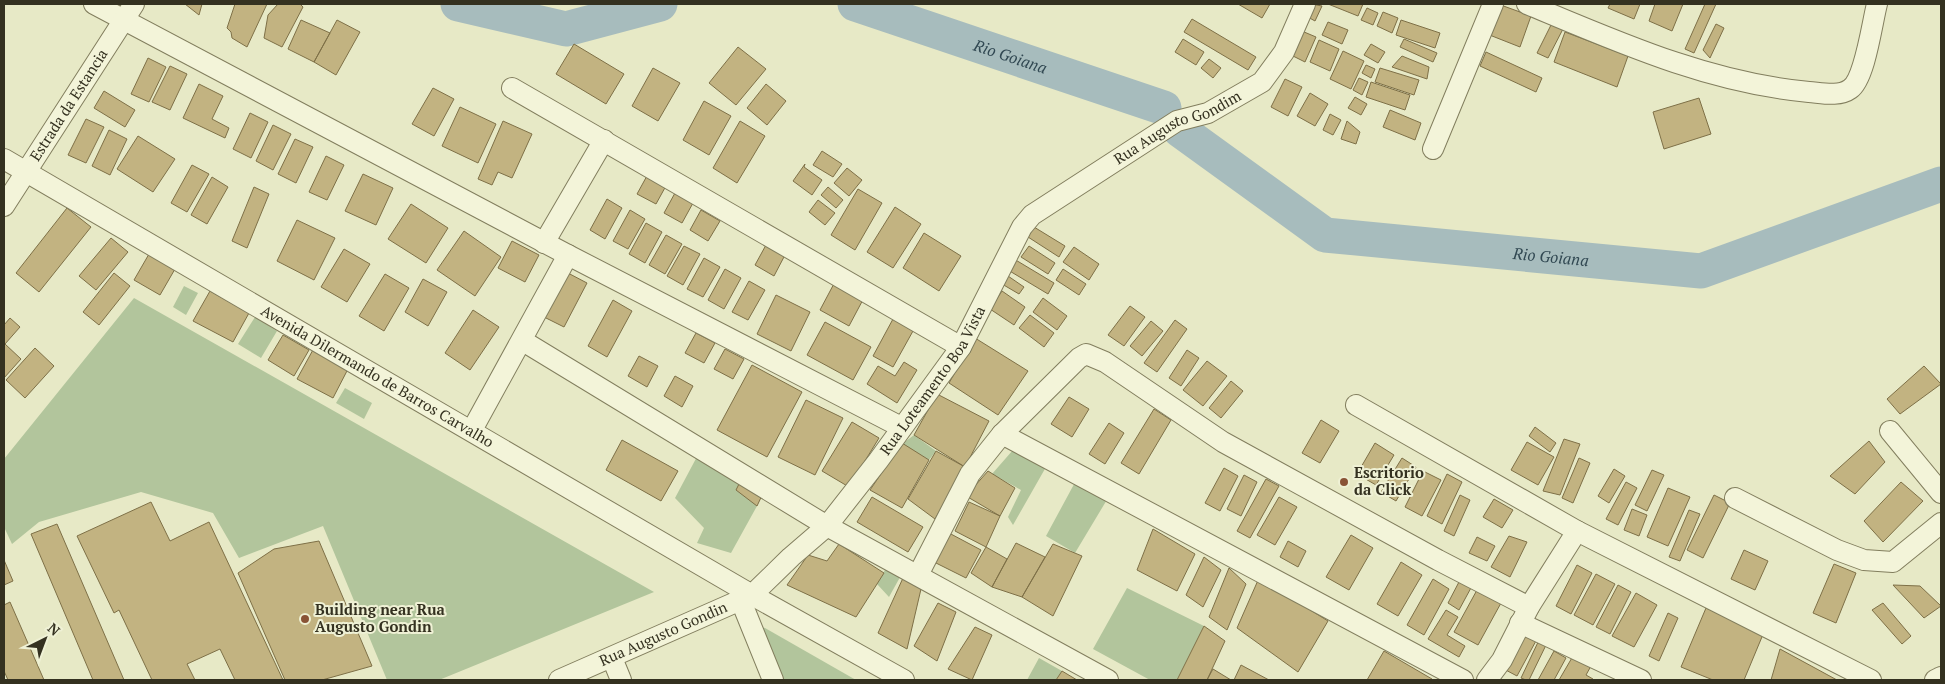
<svg xmlns="http://www.w3.org/2000/svg" width="1945" height="684" font-family="'PT Serif',serif">
<style>
.green{fill:#b2c59c}
.lines{fill:none;stroke-linecap:round;stroke-linejoin:round}
.river{stroke:#a7bcbd;stroke-width:35}
.building{fill:#c2b381;stroke:#7e7047}
.minor-casing{stroke:#827e5e;stroke-width:22}
.minor{stroke:#f3f4d9;stroke-width:20}
.poi-dot{fill:#895335;stroke:#eff1d5;stroke-width:2}
.labels{text-anchor:middle;stroke-width:4;stroke-linejoin:round;paint-order:stroke}
.street-label{font-size:15px;fill:#343120;stroke:#eff1d5}
.poi-label{font-size:15px;font-weight:bold;fill:#343120;stroke:#eff1d5;text-anchor:start}
.water-label{font-size:16px;font-style:italic;fill:#314852;stroke:#eff1d5}
</style>
<rect width="100%" height="100%" fill="#e7e9c6"/>
<path class="green" d="M184,286l14,7 -12,22 -13,-8z
M134,298l520,294 -215,88h-52l-64,-154 -84,32 -26,-45 -72,-21 -102,30 -27,22 -8,-17v-68z
M255,317l22,14 -16,27 -23,-14z
M345,388l27,15 -8,16 -28,-16z
M914,435l22,16 -7,9 -27,-16z
M1019,443l31,17 -37,65 -5,-8 13,-27 -29,-16z
M700,451l43,25 14,30 -26,47 -34,-10 7,-15 -29,-30z
M1079,475l32,18 -36,60 -29,-17z
M890,561l14,9 -15,27 -12,-13z
M1127,588l77,38 -27,54h-27l-57,-31z
M760,627l5,1 91,52h-78z
M1039,658l23,13 -6,9h-29z"/>
<g class="lines">
<g class="river">
<path d="M458,4l108,25 94,-25"/>
<path id="s1" d="M855,4l309,104"/>
<path id="s2" d="M1180,130l145,105 376,36 240,-87"/>
</g>
</g>
<path class="building" d="M185,4h17l-3,11z
M235,4h32l-20,43 -15,-9 -1,-6 -4,-4z
M278,4h22l3,3 -21,40 -18,-9 4,-23z
M1238,4h32l-8,14z
M1311,4l11,2 -7,15 -9,-5z
M1328,4h35l-5,12z
M1498,4l33,12 -11,31 -33,-13z
M1610,4h30l-6,15 -26,-11z
M1655,4h28l-11,27 -23,-10z
M1705,4h11l-22,49 -9,-4z
M1367,8l11,5 -5,12 -12,-5z
M1383,12l15,6 -6,15 -15,-7z
M1192,19l64,38 -8,13 -64,-38z
M301,20l29,13 -16,29 -26,-13z
M337,20l23,12 -24,43 -22,-13z
M1401,20l39,13 -5,15 -39,-13z
M1553,21l11,6 -16,31 -11,-5z
M1328,22l20,8 -6,14 -20,-9z
M1716,24l8,4 -14,30 -7,-8z
M1297,29l19,8 -11,25 -18,-9z
M1565,32l63,24 -11,31 -63,-25z
M1183,39l21,13 -8,13 -21,-13z
M1404,39l33,14 -4,9 -33,-15z
M1319,40l20,9 -9,22 -20,-9z
M574,44l50,30 -18,30 -50,-30z
M1371,44l14,8 -7,11 -14,-8z
M738,47l28,22 -30,36 -27,-22z
M1343,51l21,10 -13,28 -21,-10z
M1486,52l56,26 -6,14 -56,-26z
M1402,56l27,11 -2,12 -35,-12z
M148,58l18,9 -17,35 -18,-8z
M1209,59l12,9 -8,10 -12,-10z
M1366,65l9,4 -4,9 -9,-5z
M170,66l17,8 -17,36 -18,-8z
M653,68l27,15 -22,38 -26,-15z
M1380,68l39,12 -5,15 -39,-13z
M1359,78l9,4 -6,13 -9,-5z
M1285,79l17,8 -14,29 -17,-9z
M1371,82l39,13 -5,15 -39,-13z
M199,84l24,12 -11,23 17,9 -4,10 -42,-20z
M766,84l20,17 -19,24 -20,-17z
M433,88l21,11 -20,37 -22,-12z
M104,91l31,19 -10,17 -31,-19z
M1310,93l18,11 -13,22 -18,-10z
M1355,97l12,7 -6,11 -13,-7z
M1699,98l12,36 -47,15 -11,-37z
M704,101l27,15 -22,39 -26,-15z
M460,107l36,17 -18,39 -36,-17z
M1390,110l31,13 -6,17 -32,-13z
M250,113l18,9 -17,36 -18,-9z
M1330,114l11,6 -8,15 -10,-5z
M86,119l18,8 -18,36 -18,-8z
M503,121l29,13 -20,44 -14,-6 -6,13 -14,-6z
M740,121l25,15 -28,47 -24,-15z
M1347,121l13,11 -4,12 -15,-5z
M273,125l18,9 -18,36 -17,-9z
M109,130l18,9 -17,36 -18,-9z
M138,136l37,23 -22,33 -36,-23z
M295,139l18,8 -17,36 -18,-9z
M822,151l20,13 -9,13 -20,-12z
M326,156l18,9 -17,35 -18,-8z
M805,164l-1,3 18,13 -10,15 -19,-14z
M192,165l17,9 -22,38 -16,-9z
M847,168l15,12 -13,16 -15,-13z
M363,174l30,14 -17,37 -31,-14z
M648,174l19,10 -11,20 -19,-10z
M212,177l16,10 -21,37 -16,-9z
M254,187l15,7 -22,54 -15,-7z
M828,187l15,13 -7,8 -15,-13z
M858,189l24,14 -27,47 -24,-15z
M675,193l18,10 -11,20 -18,-10z
M607,199l15,9 -17,31 -15,-9z
M818,200l17,13 -10,12 -16,-13z
M411,204l37,24 -22,35 -38,-24z
M895,207l26,17 -28,44 -26,-16z
M67,208l24,19 -52,65 -23,-19z
M630,210l15,9 -17,30 -15,-8z
M701,210l19,11 -12,20 -18,-11z
M297,220l38,18 -21,42 -37,-19z
M646,223l16,9 -17,31 -16,-9z
M1034,227l31,19 -6,11 -31,-20z
M464,231l37,26 -26,39 -38,-26z
M924,233l37,23 -22,35 -36,-23z
M666,235l16,9 -17,30 -16,-9z
M111,238l17,14 -32,38 -17,-14z
M512,241l27,14 -14,27 -27,-14z
M766,245l19,10 -11,21 -19,-11z
M684,246l16,8 -17,31 -16,-9z
M1029,246l26,17 -7,11 -27,-17z
M1074,247l25,17 -10,16 -26,-18z
M344,249l26,15 -23,38 -26,-15z
M149,254l26,15 -15,26 -26,-15z
M704,258l16,9 -17,30 -16,-8z
M1014,259l40,24 -6,11 -40,-24z
M725,269l16,9 -17,31 -16,-9z
M1063,269l23,15 -7,11 -23,-15z
M566,272l21,11 -23,44 -20,-10z
M114,273l16,13 -31,39 -16,-13z
M385,274l24,14 -25,43 -25,-15z
M1008,276l16,11 -5,7 -17,-10z
M837,278l29,16 -17,32 -29,-16z
M423,279l24,13 -19,34 -23,-14z
M749,281l16,9 -17,30 -16,-8z
M210,291l39,22 -16,29 -40,-21z
M1002,291l23,16 -11,18 -24,-16z
M776,295l34,17 -19,39 -34,-17z
M1043,298l24,18 -10,14 -24,-18z
M613,300l19,11 -25,46 -19,-11z
M1130,306l15,11 -21,29 -16,-11z
M473,310l26,17 -29,43 -25,-17z
M1030,315l24,18 -10,14 -25,-19z
M10,318l10,9 -15,17 16,15 -17,19v-53z
M893,319l20,12 -20,36 -20,-11z
M1175,320l12,9 -30,43 -13,-9z
M1151,321l12,10 -21,25 -12,-10z
M825,322l46,25 -18,33 -46,-25z
M696,333l19,10 -11,20 -19,-10z
M283,335l26,15 -15,26 -26,-16z
M975,338l53,33 -30,44 -49,-32z
M35,348l19,18 -29,32 -19,-18z
M314,348l35,19 -16,31 -36,-19z
M725,349l19,10 -11,20 -19,-10z
M1187,350l12,8 -18,28 -12,-8z
M639,356l19,10 -11,21 -19,-11z
M1207,361l20,15 -24,30 -20,-16z
M904,362l13,8 -20,33 -30,-19 11,-18 17,10z
M752,365l50,27 -35,65 -50,-27z
M1924,366l17,18 -41,30 -13,-15z
M675,376l18,10 -11,21 -18,-11z
M1231,381l12,10 -22,27 -12,-10z
M937,394l52,27 -24,46 -51,-32z
M1069,397l20,12 -17,28 -21,-13z
M806,400l37,18 -28,57 -37,-18z
M1154,409l17,11 -32,54 -18,-11z
M1321,420l18,11 -19,32 -18,-10z
M852,422l27,16 -30,49 -27,-16z
M1109,423l15,10 -19,31 -16,-10z
M1535,427l21,16 -6,9 -21,-16z
M1564,439l16,5 -20,51 -17,-4z
M622,440l56,31 -17,30 -55,-31z
M1869,441l16,21 -30,32 -25,-18z
M1527,442l27,15 -16,28 -27,-15z
M902,443l27,17 -27,48 -32,-18z
M1375,443l19,12 -18,30 -19,-11z
M936,451l29,16 -30,52 -27,-20z
M1402,458l14,9 -20,34 -15,-9z
M1579,458l11,5 -17,40 -11,-5z
M1224,468l14,8 -18,35 -15,-8z
M1614,469l11,7 -16,27 -11,-7z
M1652,470l12,5 -17,36 -12,-6z
M988,471l27,17 -15,28 -34,-20z
M1423,471l18,9 -19,36 -17,-9z
M1447,474l15,8 -20,42 -15,-8z
M1244,475l13,7 -16,34 -14,-7z
M743,476l22,13 -8,17 -21,-16z
M1266,479l13,7 -29,52 -13,-7z
M1626,482l11,6 -19,37 -12,-6z
M1901,482l22,19 -40,41 -19,-21z
M1668,488l22,9 -22,49 -21,-9z
M1460,495l10,5 -16,36 -10,-5z
M1714,495l16,8 -27,55 -16,-8z
M872,497l51,30 -15,25 -51,-30z
M1279,497l18,10 -22,38 -18,-10z
M1494,499l19,11 -11,18 -19,-11z
M151,502l19,39 39,-19 74,158h-48l-15,-31 -33,15 8,16h-43l-33,-70 -5,3 -37,-77z
M969,502l31,14 -14,31 -31,-16z
M1632,509l15,6 -8,21 -15,-6z
M1689,510l11,4 -20,47 -11,-4z
M57,524l67,156h-31l-62,-146z
M1153,529l42,25 -18,37 -40,-21z
M949,533l32,17 -15,28 -32,-16z
M1351,535l22,13 -24,42 -23,-13z
M1509,536l18,6 -17,35 -19,-10z
M1477,537l18,9 -8,15 -18,-8z
M319,541l53,125 -50,14h-37l-47,-107 36,-24z
M1288,541l18,10 -8,16 -18,-10z
M1016,543l29,14 -23,40 -30,-10z
M839,544l45,29 -28,44 -69,-32 21,-30 19,6z
M1053,544l29,12 -29,60 -31,-19z
M986,547l21,12 -15,28 -21,-14z
M1744,550l24,11 -13,29 -24,-11z
M1204,557l17,13 -18,37 -17,-12z
M4,560l9,21 -9,4z
M1401,562l21,13 -24,41 -21,-12z
M1834,564l22,9 -20,50 -23,-10z
M1577,565l15,8 -21,41 -15,-8z
M1229,568l17,16 -19,46 -18,-13z
M1596,574l19,10 -22,41 -19,-10z
M903,578l18,11 -14,60 -29,-16z
M1259,578l69,43 -30,51 -61,-44z
M1433,579l16,10 -25,46 -17,-10z
M1460,580l12,6 -13,24 -11,-7z
M1618,585l13,7 -21,42 -14,-7z
M1893,585l27,1 21,20 -17,12z
M1477,590l24,13 -23,42 -24,-13z
M1636,593l21,12 -23,42 -22,-11z
M10,602l34,78h-36l-4,-9v-66z
M938,603l18,9 -19,49 -23,-15z
M1883,603l28,33 -9,8 -30,-34z
M1706,608l58,24 -20,48h-31l-32,-13z
M1446,610l12,7 -11,18 18,11 -6,11 -31,-18z
M1668,613l10,5 -19,43 -10,-5z
M1204,626l21,15 -18,39h-30z
M975,627l17,8 -20,45 -24,-11z
M1522,631l15,8 -20,37 -15,-8z
M1540,638l8,3 -19,39h-3l-5,-2z
M1780,649l57,31h-66z
M1384,651l48,28 -1,1h-64z
M1554,651l12,7 -12,22h-16z
M1573,656l18,10 -5,9 7,4 -1,1h-33z
M1241,665l28,15h-35z
M1213,669l18,11h-24z
M1062,671l15,9h-21z"/>
<g class="lines">
<defs>
<g id="minor">
<path d="M94,4l474,251 333,172"/>
<path d="M1527,4c91,38 182,79 282,88 13,1 30,5 41,-3 15,-10 22,-66 27,-85"/>
<path d="M512,88l449,259"/>
<path d="M1433,149l60,-145"/>
<path id="s3" d="M4,159l748,436 39,-38 36,-31 51,-65 83,-114 61,-120 10,-12 145,-94 31,-8 54,-31 22,-30 21,-48"/>
<path id="s4" d="M4,206l130,-202"/>
<path d="M544,243l60,-103"/>
<path d="M523,341l304,185 281,154"/>
<path d="M1356,405l221,126 294,149"/>
<path d="M472,430l96,-175"/>
<path d="M1890,431l51,62"/>
<path d="M1002,434l461,246"/>
<path d="M1735,498l102,52 27,10 29,2 48,-39"/>
<path d="M918,575l52,-101 32,-40 77,-76 7,-4 19,8 118,80 215,118 91,47"/>
<path d="M741,601l32,79"/>
<path d="M1520,623l121,57"/>
<path d="M612,658l9,22"/>
<path id="s5" d="M559,680l193,-85 152,85"/>
<path d="M1487,680l15,-20 27,-53 48,-76"/>
<path d="M1935,680l6,-3"/>
</g>
</defs>
<use href="#minor" class="minor-casing"/>
<use href="#minor" class="minor"/>
</g>
<g class="poi-dot">
<circle cx="1344" cy="482" r="5"/>
<circle cx="305" cy="619" r="5"/>
</g>
<g class="labels">
<g class="street-label">
<text dy="5" stroke="none"><textPath href="#s4" startOffset="120">Estrada da Estancia</textPath></text>
<text dy="5" stroke="none"><textPath href="#s3" startOffset="1512">Rua Augusto Gondim</textPath></text>
<text dy="5" stroke="none"><textPath href="#s3" startOffset="432">Avenida Dilermando de Barros Carvalho</textPath></text>
<text dy="5" stroke="none"><textPath href="#s3" startOffset="1148">Rua Loteamento Boa Vista</textPath></text>
<text dy="5" stroke="none"><textPath href="#s5" startOffset="114">Rua Augusto Gondin</textPath></text>
</g>
<g class="poi-label">
<text x="1354" y="478">Escritorio<tspan x="1354" dy="17">da Click</tspan></text>
<text x="315" y="615">Building near Rua<tspan x="315" dy="17">Augusto Gondin</tspan></text>
</g>
<g class="water-label">
<text dy="6" stroke="none"><textPath href="#s1" startOffset="164">Rio Goiana</textPath></text>
<text dy="6" stroke="none"><textPath href="#s2" startOffset="406">Rio Goiana</textPath></text>
</g>
</g>
<rect width="1945" height="684" fill="none" stroke="#343120" stroke-width="10"/>
<g transform="translate(45 639) rotate(42)" stroke="#eff1d5" stroke-width="4" paint-order="stroke">
<path d="M0-4L9 19L0 12L-9 19Z" fill="#343120"/>
<text y="-8" font-size="14" font-weight="bold" text-anchor="middle" fill="#343120">N</text>
</g>
</svg>
